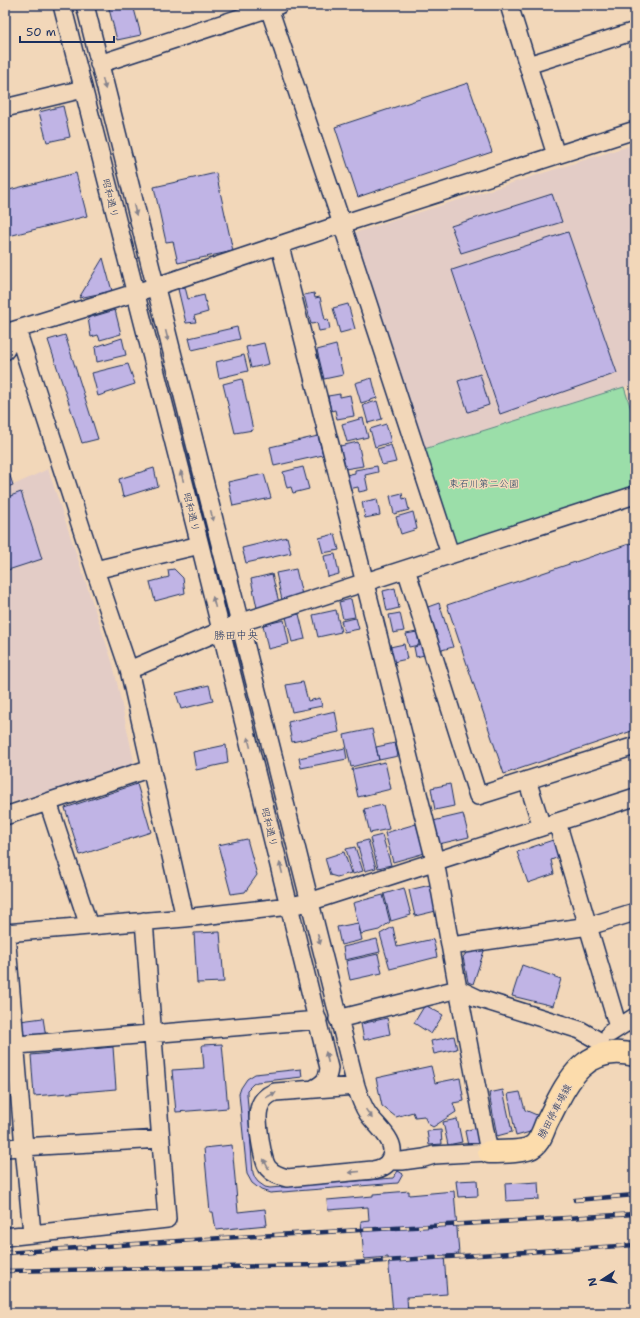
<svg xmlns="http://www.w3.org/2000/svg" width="640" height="1318" font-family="'Shantell Sans','Klee One',sans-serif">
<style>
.built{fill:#e3ccc6}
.park{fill:#9bdea9;stroke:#5b8684}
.building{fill:#c0b4e5;stroke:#1b2f5e}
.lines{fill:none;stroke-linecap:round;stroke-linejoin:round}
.minor-casing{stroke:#1b2f5e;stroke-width:20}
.major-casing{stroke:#1b2f5e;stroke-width:25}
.minor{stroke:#f2d7b9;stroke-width:17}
.major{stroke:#fcdcac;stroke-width:22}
.rail-casing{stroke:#1b2f5e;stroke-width:4.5}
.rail{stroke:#f2d7b9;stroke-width:3;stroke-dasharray:9;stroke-linecap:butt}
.oneway{fill:#86838c}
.labels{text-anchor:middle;stroke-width:3;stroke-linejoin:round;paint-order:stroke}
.street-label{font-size:10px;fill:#1b2f5e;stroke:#f2d7b9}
.park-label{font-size:10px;fill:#2e4969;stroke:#f2d7b9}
.neighbourhood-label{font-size:11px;fill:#1b2f5e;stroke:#f2d7b9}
</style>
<rect width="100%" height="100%" fill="#f2d7b9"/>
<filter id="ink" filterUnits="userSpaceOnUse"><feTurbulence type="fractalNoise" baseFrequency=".025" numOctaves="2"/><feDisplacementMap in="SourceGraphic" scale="8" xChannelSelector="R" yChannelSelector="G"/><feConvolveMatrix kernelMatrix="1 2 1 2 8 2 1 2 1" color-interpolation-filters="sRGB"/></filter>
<g filter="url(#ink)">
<path class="built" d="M635,144v243l-1,-3 -213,66 -67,-217z
M48,469l65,195 22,102 -130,38v-315z"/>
<path class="park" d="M624,387l11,35v60l-10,7 -170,56 -34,-95z"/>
<path class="building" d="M108,5h25l8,30 -24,5z
M468,83l24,69 -134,45 -23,-70z
M63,106l7,31 -23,5 -8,-30z
M76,173l11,43 -82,21v-46z
M216,173l17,78 -55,12 -5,-22 -7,1 -12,-55z
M552,194l10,28 -101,31 -10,-27z
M568,232l49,141 -117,41 -48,-144z
M103,258l9,33 -33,7z
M185,287l3,12 16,-4 4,17 -14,4 2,6 -10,1 -8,-34z
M314,293l1,5 5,-1 5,23 3,-1 2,10 -11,2 -2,-8 -6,1 -7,-29z
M348,304l7,25 -15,4 -7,-25z
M115,310l6,24 -21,6 -2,-5 -7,2 -3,-19z
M237,327l3,12 -48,11 -3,-12z
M65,335l33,104 -16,4 -34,-103z
M122,338l4,17 -29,7 -2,-15z
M264,343l5,21 -18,4 -5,-21z
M336,345l7,30 -19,4 -7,-29z
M244,355l4,16 -29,7 -3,-16z
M128,364l7,20 -37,12 -6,-23z
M480,374l9,31 -21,7 -10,-31z
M372,378l5,20 -16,5 -6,-20z
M242,379l11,51 -18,3 -12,-49z
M340,394v3l10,-2 4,21 -17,3 -2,-9 -4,1 -3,-15z
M377,401l5,18 -14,4 -5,-18z
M363,418l5,19 -21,5 -5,-18z
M386,424l5,18 -16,5 -5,-18z
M318,436l5,19 -49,11 -4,-19z
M358,442l5,24 -18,3 -5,-23z
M391,445l5,17 -14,3 -5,-16z
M377,466l1,6 -13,3 3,15 -9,2 -1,-5 -9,2 -3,-14 9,-2v-3z
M303,467l6,22 -16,4 -2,-6 -4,1 -4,-16z
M154,468l4,18 -35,11 -4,-18z
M9,473l4,12 -8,3v-14z
M264,474l7,24 -38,8 -5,-24z
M21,492l21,67 -37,12v-73z
M402,493l1,6 3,-1 3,12 -15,4 -4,-18z
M377,499l3,16 -15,3 -3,-16z
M413,512l4,17 -16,5 -5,-17z
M335,534l4,16 -16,3 -4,-15z
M287,537l4,16 -45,10 -4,-15z
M635,542v188l-131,44 -57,-169z
M335,554l4,20 -11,3 -4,-21z
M174,569l9,9 2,15 -30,8 -5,-19 19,-5 -1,-7z
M296,569l6,26 -20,5 -6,-27z
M272,574l7,29 -22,5 -6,-29z
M395,588l4,20 -12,3 -4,-20z
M351,599l4,18 -12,2 -4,-17z
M439,603l14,44 -15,4 -13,-43z
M336,610l5,22 -23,5 -5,-22z
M400,613l4,18 -11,2 -4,-18z
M299,614l6,25 -13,3 -6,-25z
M356,618l3,11 -15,3 -3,-11z
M284,620l5,24 -21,5 -5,-24z
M417,632l2,13 -10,2 -3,-13z
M404,644l3,15 -14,3 -3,-15z
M422,645l2,10 -8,2 -2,-10z
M303,682l5,19 12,-3 2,8 -30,6 -6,-27z
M209,685l4,16 -32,8 -5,-16z
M335,711l4,21 -47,10 -4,-20z
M372,729l7,31 -28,7 -7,-32z
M395,743l3,13 -19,4 -3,-13z
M226,745l2,18 -32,7 -3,-18z
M345,748l2,11 -46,9 -2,-10z
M385,762l6,27 -33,8 -6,-28z
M137,784l14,48 -71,23 -15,-47z
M450,784l4,22 -19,4 -4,-22z
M383,805l6,24 -19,4 -6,-24z
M463,814l6,23 -30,7 -6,-23z
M416,824l9,29 -32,9 -8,-29z
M382,835l9,30 -13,3 -8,-30z
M247,839l10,36 -12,17 -14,2 -13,-49z
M368,840l8,28 -11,3 -8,-28z
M553,840l6,17 -8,3 3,14 -26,9 -11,-31z
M355,847l8,24 -10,3 -7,-25z
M344,852l7,21 -14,4 -7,-2 -5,-17z
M430,885l6,26 -21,5 -6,-26z
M404,888l7,27 -20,6 -7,-27z
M383,895l7,27 -11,8 -18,4 -8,-31z
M358,923l4,17 -21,5 -4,-18z
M393,927l4,20 36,-8 4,18 -47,12 -10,-35z
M220,932l4,50 -27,1 -3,-50z
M377,939l3,13 -35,8 -2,-13z
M485,948l-12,36 -5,-2 -5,-25 5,-6z
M378,954l4,19 -32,7 -4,-19z
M522,965l39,14 -8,27 -41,-10z
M425,1005l18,10 -12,19 -17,-11z
M43,1018l3,19 -18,2 -7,-5 -1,-13z
M387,1018l3,16 -26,6 -3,-16z
M454,1036l3,13 -23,5 -3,-13z
M222,1044l6,64 -52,4 -4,-42 32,-2 -2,-23z
M113,1047l3,42 -82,7 -3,-41z
M431,1066l4,17 25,-5 4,23 -11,2 3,9 -23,15 -5,-3 -4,-8 -9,1 -2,-5 -17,5 -14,-11 -6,-28z
M301,1069l1,8 -45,5 -4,2 -6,6v4l6,79 2,5 3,4 7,5 5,1 123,-10 5,-7 5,3 -5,9 -128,10 -9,-3 -9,-7 -5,-9 -8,-80 2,-6 6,-9 8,-5z
M503,1090l9,42 -15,4 -8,-43z
M520,1092l5,18 14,6 -9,16 -14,4 -8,-42z
M457,1119l5,23 -14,3 -5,-23z
M475,1128l4,15 -11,3 -3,-15z
M441,1130l1,14 -13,1 -2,-14z
M232,1145l6,67 27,-3 2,16 -51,5 -3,-18h-3l-6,-64z
M477,1180l1,16 -20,1 -2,-16z
M538,1182l1,17 -33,2 -1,-17z
M409,1191v4l45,-4 5,63 -15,1 3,39 -40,3 1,16h-15l-5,-56 -24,2 -3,-38 8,-1 -1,-13 -40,3 -1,-10 46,-4v-2z"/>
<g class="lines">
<defs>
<path id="minor" d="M62,5l138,540 129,523c-1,11 -5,15 -14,20
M85,5l271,1081c3,10 6,19 12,28 9,13 31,28 22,45 -3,7 -10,10 -17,11l-86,8c-8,-2 -14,-4 -19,-10 -6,-8 -12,-49 -9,-59 2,-9 8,-14 16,-17l81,-6
M268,5l74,219 108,330
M509,5l47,150
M99,64l180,-59
M528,65l107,-34
M5,108l78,-19
M280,246l155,615 23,128 31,163 -55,3 -10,3 -22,3h-12
M17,330l78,240 34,100 56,248
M5,333l149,-46 188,-63 293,-94
M5,351l12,-21
M406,569l72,227 157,-50
M95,570l105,-25
M129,670l110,-47 396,-128
M527,780l15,47
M48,802l41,124
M5,816l146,-48
M557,822l61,205
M5,933l180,-15 105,-12 19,-4 326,-105
M6,933l18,214 8,86
M451,946l138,-20 46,-14
M338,1019l120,-30 19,9 103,32 19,11 3,13
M610,1033l25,-16
M5,1046l313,-26
M5,1148l156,-9
M5,1237l162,-18 -23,-298"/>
<path id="major" d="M489,1152c9,0 36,0 43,-5 7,-4 11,-15 14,-23 20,-39 36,-82 89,-69"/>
</defs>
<use href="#minor" class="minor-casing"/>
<use href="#major" class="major-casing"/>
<use href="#minor" class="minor"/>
<use href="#major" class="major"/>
<defs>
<path id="rail" d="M575,1200l60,-5
M5,1253l217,-15 413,-24
M5,1271l316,-6 314,-20"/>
</defs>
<use href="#rail" class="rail-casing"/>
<use href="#rail" class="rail"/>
</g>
<defs><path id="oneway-solid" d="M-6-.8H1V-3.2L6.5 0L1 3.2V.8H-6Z"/></defs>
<g class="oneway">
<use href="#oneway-solid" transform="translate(104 84) rotate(76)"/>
<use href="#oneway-solid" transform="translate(135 210) rotate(76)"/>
<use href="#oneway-solid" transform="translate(167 336) rotate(76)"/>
<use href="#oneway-solid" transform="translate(182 476) rotate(-104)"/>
<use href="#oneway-solid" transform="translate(212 516) rotate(76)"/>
<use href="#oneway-solid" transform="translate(214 602) rotate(-104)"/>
<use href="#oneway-solid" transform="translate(249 742) rotate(-104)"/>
<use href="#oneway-solid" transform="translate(281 868) rotate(-104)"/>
<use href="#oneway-solid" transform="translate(319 939) rotate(76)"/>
<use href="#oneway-solid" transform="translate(327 1057) rotate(-103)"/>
<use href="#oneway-solid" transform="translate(271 1095) rotate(-27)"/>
<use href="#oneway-solid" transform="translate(369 1114) rotate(55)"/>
<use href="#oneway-solid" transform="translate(266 1164) rotate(-118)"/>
<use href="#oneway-solid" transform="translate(354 1172) rotate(175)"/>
</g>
</g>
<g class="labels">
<g class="street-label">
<text transform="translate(111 198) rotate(76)" y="4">昭和通り</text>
<text transform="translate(192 512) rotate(76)" y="4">昭和通り</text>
<text transform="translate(270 827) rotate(76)" y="4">昭和通り</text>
<text transform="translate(554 1111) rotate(-62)" y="4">勝田停車場線</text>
</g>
<g class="park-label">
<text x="484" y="487">東石川第二公園</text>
</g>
<g class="neighbourhood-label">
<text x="236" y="639">勝田中央</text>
</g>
</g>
<rect width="640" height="1318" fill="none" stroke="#f2d7b9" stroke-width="20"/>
<rect x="10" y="10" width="620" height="1298" fill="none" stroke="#1b2f5e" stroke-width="1.5" filter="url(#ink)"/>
<g transform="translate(602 1280) rotate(258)" stroke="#f2d7b9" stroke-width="3" paint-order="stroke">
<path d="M0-3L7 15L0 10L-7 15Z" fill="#1b2f5e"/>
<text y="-6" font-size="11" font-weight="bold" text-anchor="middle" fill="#1b2f5e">N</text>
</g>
<path d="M20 36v6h94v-6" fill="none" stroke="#1b2f5e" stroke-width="2"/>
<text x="26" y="36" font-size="12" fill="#1b2f5e" stroke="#f2d7b9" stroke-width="3" paint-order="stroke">50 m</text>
</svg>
